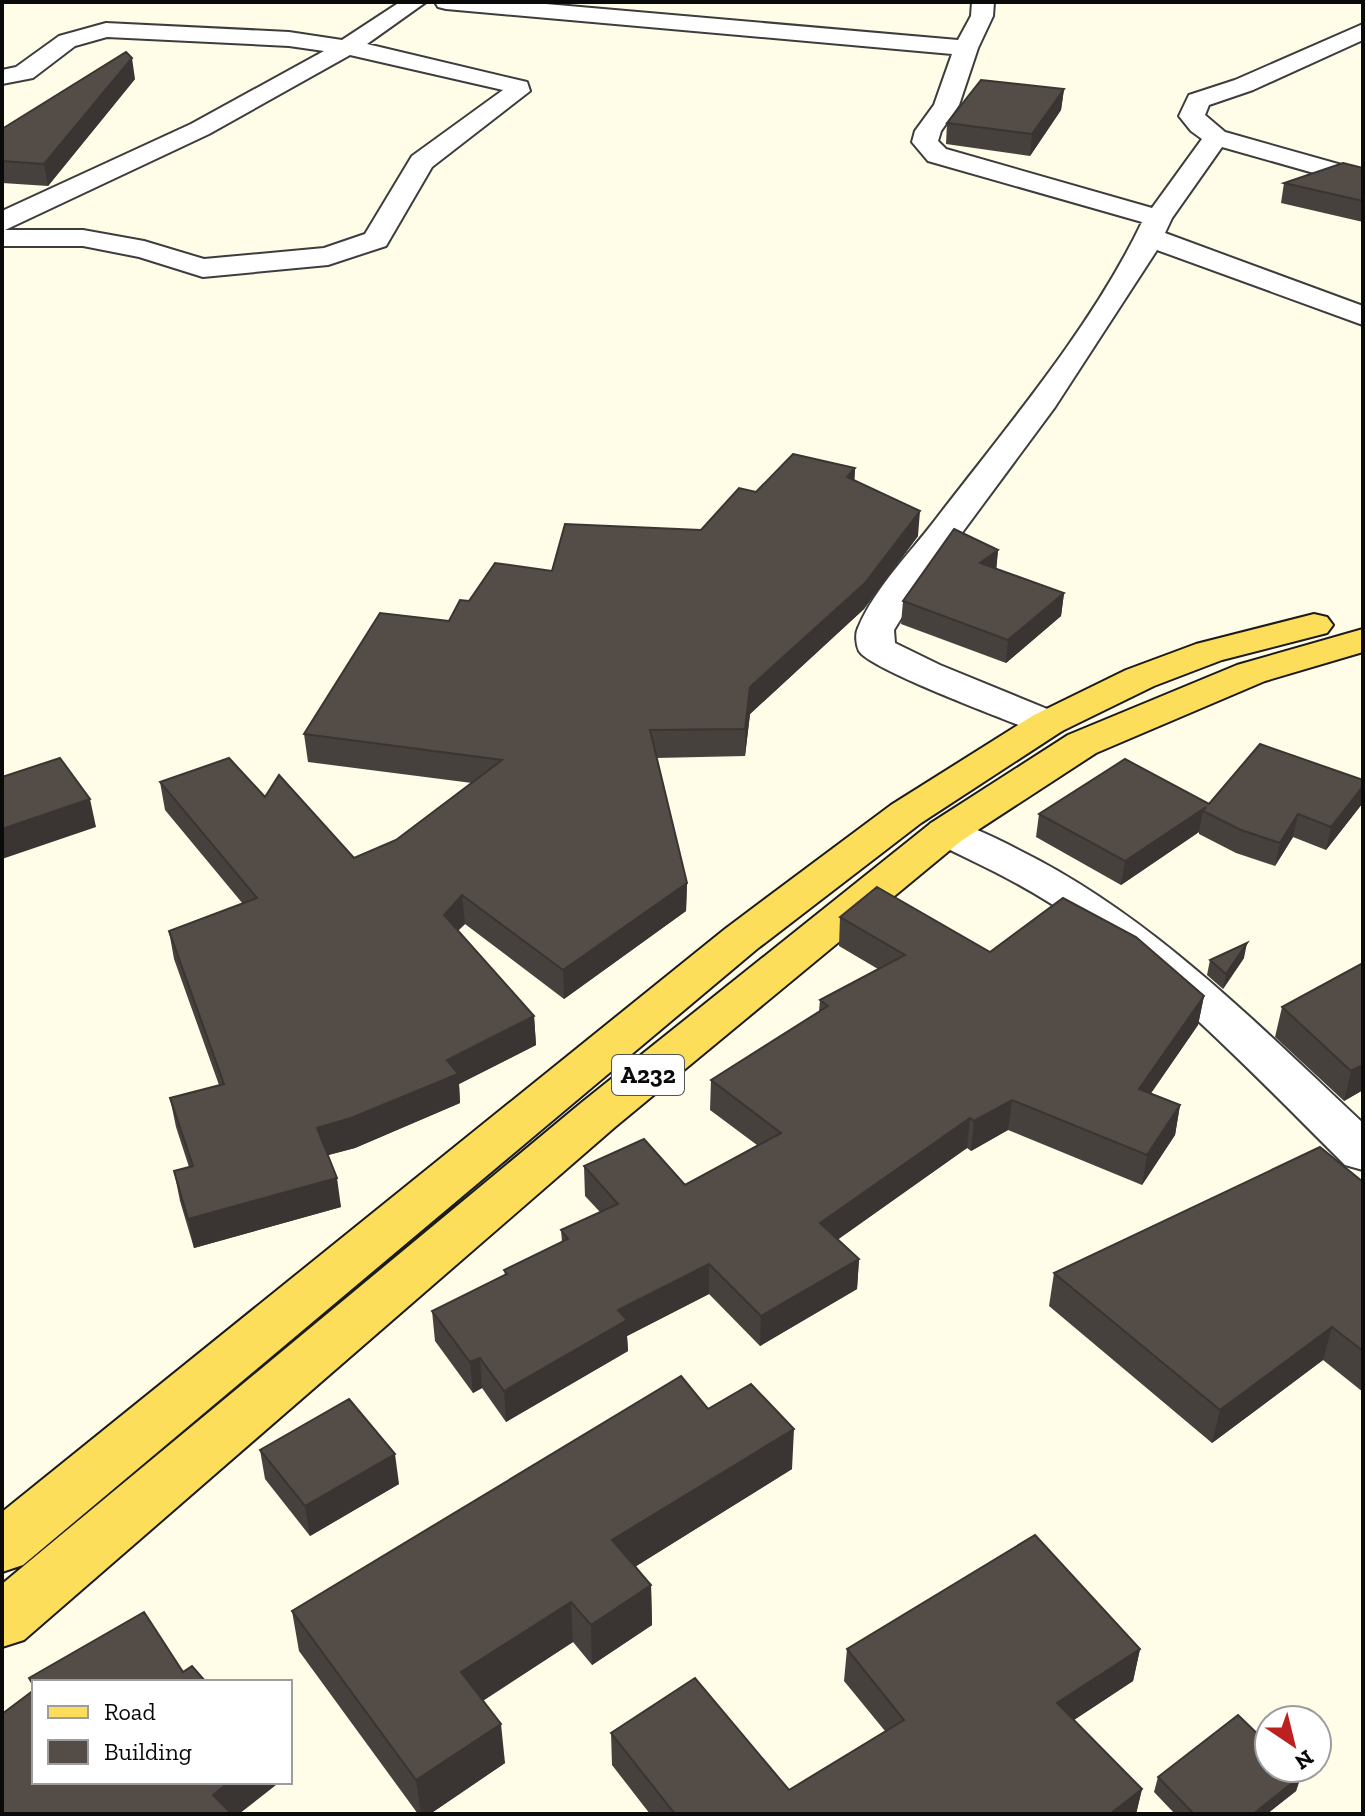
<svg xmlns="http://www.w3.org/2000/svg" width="1365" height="1816" font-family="'Zilla Slab',serif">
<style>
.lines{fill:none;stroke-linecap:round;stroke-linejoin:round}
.street-casing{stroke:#3d3d3d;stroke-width:4}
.primary-casing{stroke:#1b1b1b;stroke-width:4}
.street{fill:#fff;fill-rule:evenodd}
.primary{fill:#fdde5a;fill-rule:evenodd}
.wall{fill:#47413d}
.shaded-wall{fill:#3a3532}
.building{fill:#534c47;stroke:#3a3532;stroke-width:2}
.labels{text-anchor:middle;stroke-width:8;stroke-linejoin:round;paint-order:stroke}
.shield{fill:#fff;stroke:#545454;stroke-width:2}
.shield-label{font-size:24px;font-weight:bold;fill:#0a0a0a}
</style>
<rect width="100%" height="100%" fill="#fffce8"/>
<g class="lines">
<defs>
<path id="street" d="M400,2h26l-59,42 160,38 3,9 -98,76 -46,79 -58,19 -125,12 -64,-20 -56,-11h-81v-35l189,-87 133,-73 -35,-5 -182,-9 -32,9 -42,32 -31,6v-14l14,-3 43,-31 47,-13 183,9 53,8zM350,55l153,35 -91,66 -47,78 -41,14 -120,11 -60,-18 -61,-11h-78l204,-96z
M435,2h88l435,38 13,-24 1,-14h22l-1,14 -15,32 -19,57 -18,26 -3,10 8,8 206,59 50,-69 -11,-8 -12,-15 10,-21 46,-15 128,-56v16l-110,50 -44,15 -4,10 20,17 138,39v16l-141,-40 -50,71 -7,15 198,73v19l-206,-75 -102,157 -142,192 -19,31 1,13 45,22 122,50 6,8 -6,8 -14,4 -14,-4c-27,-11 -165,-62 -175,-80 -3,-6 -4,-17 -1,-23 17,-41 55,-78 81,-113 70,-91 154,-190 203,-293l-214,-61 -16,-19 3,-11 19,-26 18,-51 -506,-45 -8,-2z
M946,819c26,7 50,19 73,31 132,65 238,174 344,273v47l-18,-5c-93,-92 -185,-191 -295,-262 -38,-24 -79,-43 -119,-62l-6,-9 6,-9z"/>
<path id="primary" d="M1314,614l13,3 6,8 -6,8 -105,27 -68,26 -92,45 -141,92 -164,126 -734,616 -21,7v-60l723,-583 166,-124 143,-90 92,-45 70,-26z
M1363,629v23l-98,29 -169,72 -135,88 -346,286 -591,513 -22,7v-63l579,-481 350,-280 137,-88 169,-70z"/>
</defs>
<use href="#street" class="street-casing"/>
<use href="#primary" class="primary-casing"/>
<use href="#street" class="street"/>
<use href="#primary" class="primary"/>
</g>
<path class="wall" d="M135,79l-87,107 -46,-3v-54z
M1064,89l-3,21 -31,46 -84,-12 1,-21z
M1363,168v54l-82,-19 3,-20z
M855,468l-1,12 64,56 -54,73 -114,105 -5,42 -89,2 31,125 -1,28 -122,88 -99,-75 -7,6 76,86 2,29 -77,39 1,19 -105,45 -27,7 13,52 -147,41 -14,-47 -6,-30 15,-4 -13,-40 -6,-29 49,-13 -45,-126 -5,-28 74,-27 -78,-94 -5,-28 105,15 89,61 42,-18 76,-57 -164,-21 -4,-28 145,-113 20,-20 83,-30 149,-41 55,-38z
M998,550l-2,19 68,24 -3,23 -55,47 -105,-39 2,-23z
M1209,804h153l-36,46 -33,-13 -18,29 -39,-13 -37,-19v-2l-78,53 -85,-48 3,-23z
M840,917l150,35 214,44 -6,29 -47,68 29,12 -5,30 -33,50 -134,-55 -37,21 -4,-3 -129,91 21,20 -2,30 -97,57 -51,-52 -82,42 1,15 -122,71 -24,-34 -9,5 -38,-52 -3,-30 73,-36 -1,-5 58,-28 -1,-12 39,-18 -15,-16 -1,-30 101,19 72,-40 -47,-35 1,-30 108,-69 1,-11 58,-31 -39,-23z
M1244,958l-21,31 -16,-14 3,-15z
M1363,963v127l-19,11 -69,-64 7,-30z
M1363,1182v210l-40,-32 -111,83 -163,-137 5,-33z
M708,1409l84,60 -156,97 15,19 1,40 -60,40 -19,-23 -90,58 22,63 -75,51h-12l-119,-163 -7,-40z
M260,1450l139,34 -89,52 -45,-57z
M847,1649h293l-7,32 -59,39 68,69 -6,25h-486l-38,-49 -1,-32 178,57 96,-59 -41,-50z
M1301,1776l-5,15 -29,23h-92l-21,-22 4,-15z"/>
<path class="shaded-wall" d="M132,58l3,21 -87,107 -4,-22z
M1064,89l-3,21 -31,46 2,-22z
M855,468l-1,25 -7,-16z
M920,511l-2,25 -54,73 -114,105 -5,42v-27l5,-42z
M998,550l-2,23 -16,-10z
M1064,593l-3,23 -55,47 2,-23z
M1363,786l-1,18 -36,46 5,-23z
M90,799l6,28 -94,32v-30z
M1206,807l-3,4 -4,21 -78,53 4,-24z
M1298,814l-5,23 -18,29 5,-23z
M687,883l-1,28 -122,88 -1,-29z
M462,895l3,29 -19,19 -2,-28z
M1247,943l-3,15 -21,31 3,-15z
M1204,996l-6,29 -64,93 5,-29z
M534,1016l2,29 -77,39 1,19 -105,45 -34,9 -4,-29z
M1363,1065v25l-19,11 7,-30z
M1012,1100l-4,30 -37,21 3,-30z
M1180,1105l-5,30 -33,50 5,-30z
M970,1118l-3,30 -148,105 1,-30z
M337,1178l4,29 -147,41 -6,-29z
M859,1259l-2,30 -97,57 1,-30z
M709,1264v30l-82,42 1,15 -122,71 -2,-31 114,-81z
M1332,1327l-9,33 -111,83 8,-33z
M480,1358l2,30 -9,5 -3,-31z
M794,1429l-2,40 -178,111 -2,-40z
M395,1454l4,30 -89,52 -5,-30z
M651,1585l1,40 -60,40 -1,-40z
M571,1602l2,40 -107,70 -5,-40z
M1140,1649l-7,32 -82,54 6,-32z
M501,1724l4,39 -75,51h-9l-5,-34z
M1301,1776l-5,15 -29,23h-14z
M229,1782h46l1,3 -37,29h-22l-4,-19z
M1142,1789l-6,25h-26z"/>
<path class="building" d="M126,52l6,6 -88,106 -42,-3v-32z
M981,80l83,9 -32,45 -85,-11z
M1343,163l20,5v33l-79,-18z
M793,454l62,14 -8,9 73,34 -55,72 -115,104 -5,42 -95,1 37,153 -124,87 -101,-75 -18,20 90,101 -87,44 11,14 -107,44 -34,10 20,50 -149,41 -14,-48 19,-5 -23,-68 54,-14 -55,-153 88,-33 -97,-116 69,-24 36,39 14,-22 75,83 42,-18 106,-80 -198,-26 76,-121 69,8 11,-21 9,1 26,-38 57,8 13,-47 136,6 38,-42 17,4z
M954,529l44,21 -18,13 84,30 -56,47 -105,-39z
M1260,744l103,36v6l-32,41 -33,-13 -18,29 -39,-13 -38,-19 3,-4 -81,54 -86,-47 86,-55 84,45z
M60,758l30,41 -88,30v-52z
M877,887l113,65 73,-54 73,39 68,59 -65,93 41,16 -33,50 -135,-55 -38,21 -4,-3 -150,105 39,36 -98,57 -52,-52 -91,46 9,10 -123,71 -24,-33 -10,4 -38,-51 75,-37 -3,-4 64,-31 -7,-9 57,-26 -34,-38 60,-27 41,46 96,-52 -70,-53 117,-74 -8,-6 85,-45 -65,-38z
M1247,943l-21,31 -16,-14z
M1363,963v102l-12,6 -69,-64z
M1320,1147l43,35v169l-31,-24 -112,83 -166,-137z
M681,1376l27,33 43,-25 43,45 -182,111 39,45 -60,40 -20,-23 -110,70 40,52 -85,56 -124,-169z
M349,1399l46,55 -90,52 -45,-56z
M1035,1535l105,114 -83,54 85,86 -32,25h-435l-64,-81 84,-55 94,112 115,-70 -57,-71z
M144,1612l39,60 9,-6 14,16h-172v4l-5,-8z
M34,1690v92h195l-16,13 19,19h-230v-100z
M1238,1715l31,30v23h24l8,8 -48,38h-59l-36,-37z"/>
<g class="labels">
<rect class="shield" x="612" y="1055" width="72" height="40" rx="6"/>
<g class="shield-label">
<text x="648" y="1083">A232</text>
</g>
</g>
<rect width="1365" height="1816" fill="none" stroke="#0a0a0a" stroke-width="8"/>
<rect x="32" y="1680" width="260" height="104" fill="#ffffff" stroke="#9d9d9d" stroke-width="2"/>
<rect x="48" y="1706" width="40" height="12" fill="#fdde5a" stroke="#9d9d9d" stroke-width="2"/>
<text x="104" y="1720" font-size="24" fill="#0a0a0a">Road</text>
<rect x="48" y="1740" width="40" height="24" fill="#534c47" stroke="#9d9d9d" stroke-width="2"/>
<text x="104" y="1760" font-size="24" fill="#0a0a0a">Building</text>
<g transform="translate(1293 1744) rotate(145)"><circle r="38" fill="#ffffff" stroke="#9d9d9d" stroke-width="2"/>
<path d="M0-6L14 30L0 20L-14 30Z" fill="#bd211f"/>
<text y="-12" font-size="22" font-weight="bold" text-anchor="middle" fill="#0a0a0a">N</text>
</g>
</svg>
